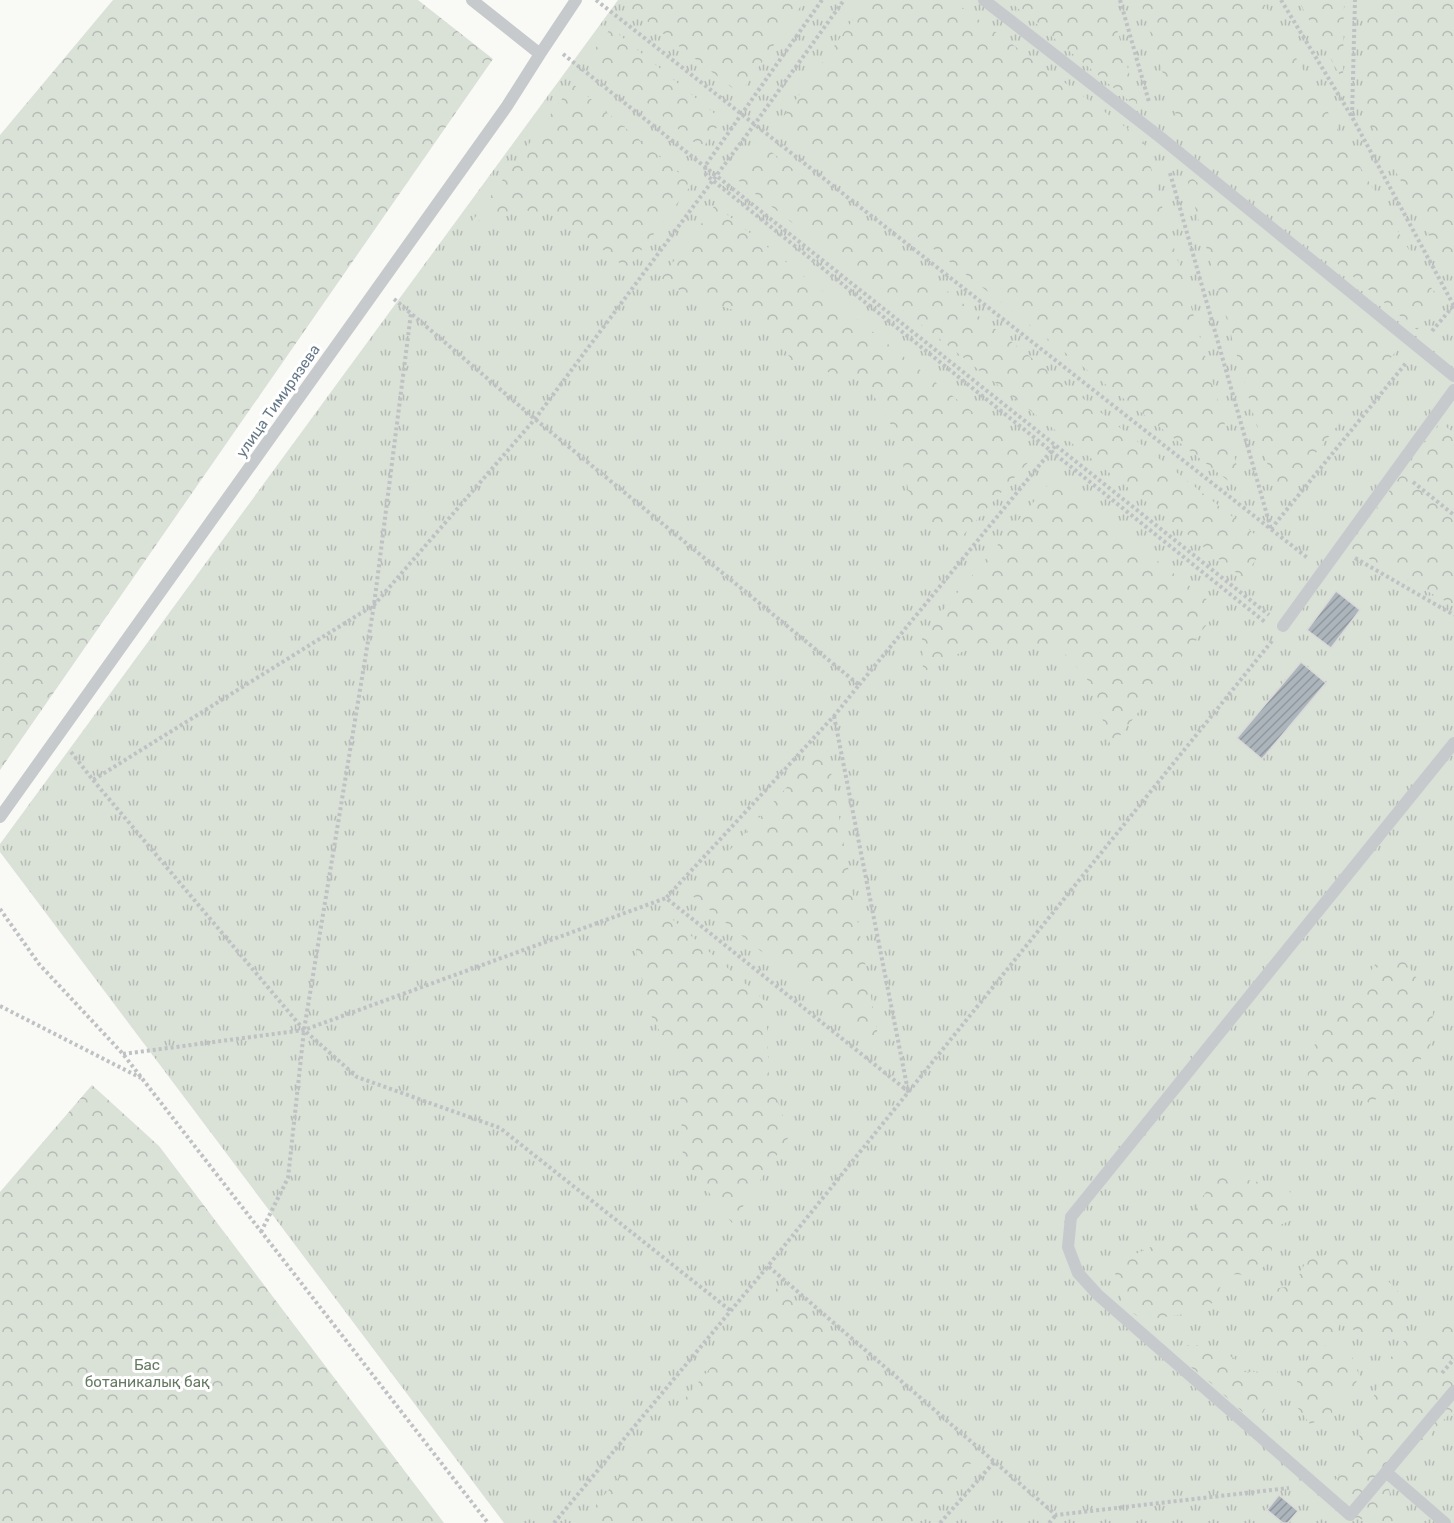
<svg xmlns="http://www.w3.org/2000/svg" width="1454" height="1523" font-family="Rubik,sans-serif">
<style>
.grass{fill:url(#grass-tufts)}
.forest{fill:url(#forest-crowns)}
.building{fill:url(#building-hatch);stroke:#dadad8;stroke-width:1.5}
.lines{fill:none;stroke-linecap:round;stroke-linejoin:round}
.path{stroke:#bfc2c4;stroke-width:4;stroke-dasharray:3 3;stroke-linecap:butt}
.service{stroke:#c6cacd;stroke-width:12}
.labels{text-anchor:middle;stroke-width:6;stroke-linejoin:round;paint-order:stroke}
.street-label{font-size:15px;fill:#667988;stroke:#fff}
.park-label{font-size:15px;fill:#667a62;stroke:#fff}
</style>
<defs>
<pattern id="grass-tufts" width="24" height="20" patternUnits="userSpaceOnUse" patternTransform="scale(1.5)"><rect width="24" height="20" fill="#dae1d7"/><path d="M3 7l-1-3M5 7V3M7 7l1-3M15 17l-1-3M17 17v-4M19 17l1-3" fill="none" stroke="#b5bbb4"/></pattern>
<pattern id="forest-crowns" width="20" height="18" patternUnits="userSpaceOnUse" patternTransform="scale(1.5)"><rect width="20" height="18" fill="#dae1d7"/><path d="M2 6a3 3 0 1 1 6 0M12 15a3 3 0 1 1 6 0" fill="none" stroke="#b5bbb4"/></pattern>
<pattern id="building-hatch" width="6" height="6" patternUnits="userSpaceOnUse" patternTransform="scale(1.5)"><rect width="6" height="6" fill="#acb5bb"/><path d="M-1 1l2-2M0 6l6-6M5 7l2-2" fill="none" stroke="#90989e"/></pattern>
</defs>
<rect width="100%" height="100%" fill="#f9f9f6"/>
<path class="grass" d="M618,0h836v1523h-950l-504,-671v-8z"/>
<path class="forest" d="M113,0h305l75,59 -493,711v-635z
M627,0h178l-65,94 -116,-91z
M867,0h85l191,140 102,354 -468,-368z
M1008,0h101l30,109z
M1140,0h122l177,301 -22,29 -235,-196z
M1298,0h46l-1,81z
M1366,0h88v280l-88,-164z
M611,28l111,92 -20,29 -112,-94z
M573,84l119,100 -65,85 -66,-53 -45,-7 -45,14z
M760,143l507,401 -24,34 -509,-401z
M1185,172l212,178 -119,151z
M715,205l316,254 -81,91 -39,-47 -14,-68 -32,-54 -71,-17 -27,-43 -74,-24 -33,-17z
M1440,422l14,11v173l-106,-59z
M1053,479l166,130 -108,138 -19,-62 -34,-39 -79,-3 -56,29 -1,-37z
M826,744l54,303 -190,-153z
M663,911l103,91 3,76 21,57 -58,88 -49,-65 -4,-92 -31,-56 -12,-60z
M1400,955l18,25 15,32 -3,36 -33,40 -28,15 -28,-20 -33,-1 -1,-22 14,-28 15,-17 22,-13 15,-35z
M92,1085l67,61 285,377h-444v-331z
M1222,1170l26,10 40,8 13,28 -26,11 -5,35 -18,13 -27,-1 -10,28 -31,12 -40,6 -18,-11 -9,-21 -3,-24 50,-23 24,-17 15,-28z
M1342,1250l17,8 6,13 23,10 23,24v18l-28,22 -14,-8 -29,-13 -9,21 -45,5 -21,-2 -9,-26 19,-11 -3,-22 22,-3 12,-25z
M777,1288l195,174 -54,61h-337z
M1443,1323l11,3v84l-19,18 -17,29 -29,27 2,30 21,9h-41l-2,-3 -27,-3 -8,-35 19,-25 10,-33 24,-62 17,-21z
M1181,1345h21l32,13 10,14 34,-1 -4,19 -13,27 -14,-1 -36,-33 -24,-19z
M1349,1348l10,27 -5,13 -21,10 -1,17 -22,9 -18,-24 8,-28 9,-15z"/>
<path class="building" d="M1336,591l24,19 -29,38 -24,-18z
M1301,662l25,21 -64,76 -25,-21z
M1279,1495l19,16 -10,12h-5l-16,-13z"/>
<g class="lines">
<path class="path" d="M596,0l713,559
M822,0l-117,166 1,9 559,447
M1120,0l29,102
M1281,0l71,117 102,189
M563,54l706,561
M1352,116l3,-116
M1170,173l101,356
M394,299l141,120 324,266 -25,31 -168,182 243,194
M1432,331l22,-26
M1413,482l41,33
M1271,529l135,-166
M1355,558l99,57
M1272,641l-504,625 288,249 233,-27
M859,685l197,-240
M834,716l74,375
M71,752l22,28 281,-175 161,-186 219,-294 90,-125
M93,780l211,250 53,47 143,51 231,183
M0,909l39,55 84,90 365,469
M0,1006l141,72
M123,1054l181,-24 362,-132
M261,1232l27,-54 16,-148 70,-425 37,-292
M1442,1373l12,-14
M554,1523l214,-257
M940,1523l55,-62
M1049,1523l7,-8"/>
<path class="service" d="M472,0l68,54
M984,0l176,137 294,239
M1283,626l171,-236
M1454,743l-383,474 -3,30 10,26 20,22 252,220 104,-124
M0,817l507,-711 33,-52 36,-54
M1386,1472l59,51"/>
</g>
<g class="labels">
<g class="street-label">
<text transform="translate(278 401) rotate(-55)" y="5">улица Тимирязева</text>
</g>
<g class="park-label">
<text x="147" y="1370">Бас<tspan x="147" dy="17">ботаникалық бақ</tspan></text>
</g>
</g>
</svg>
